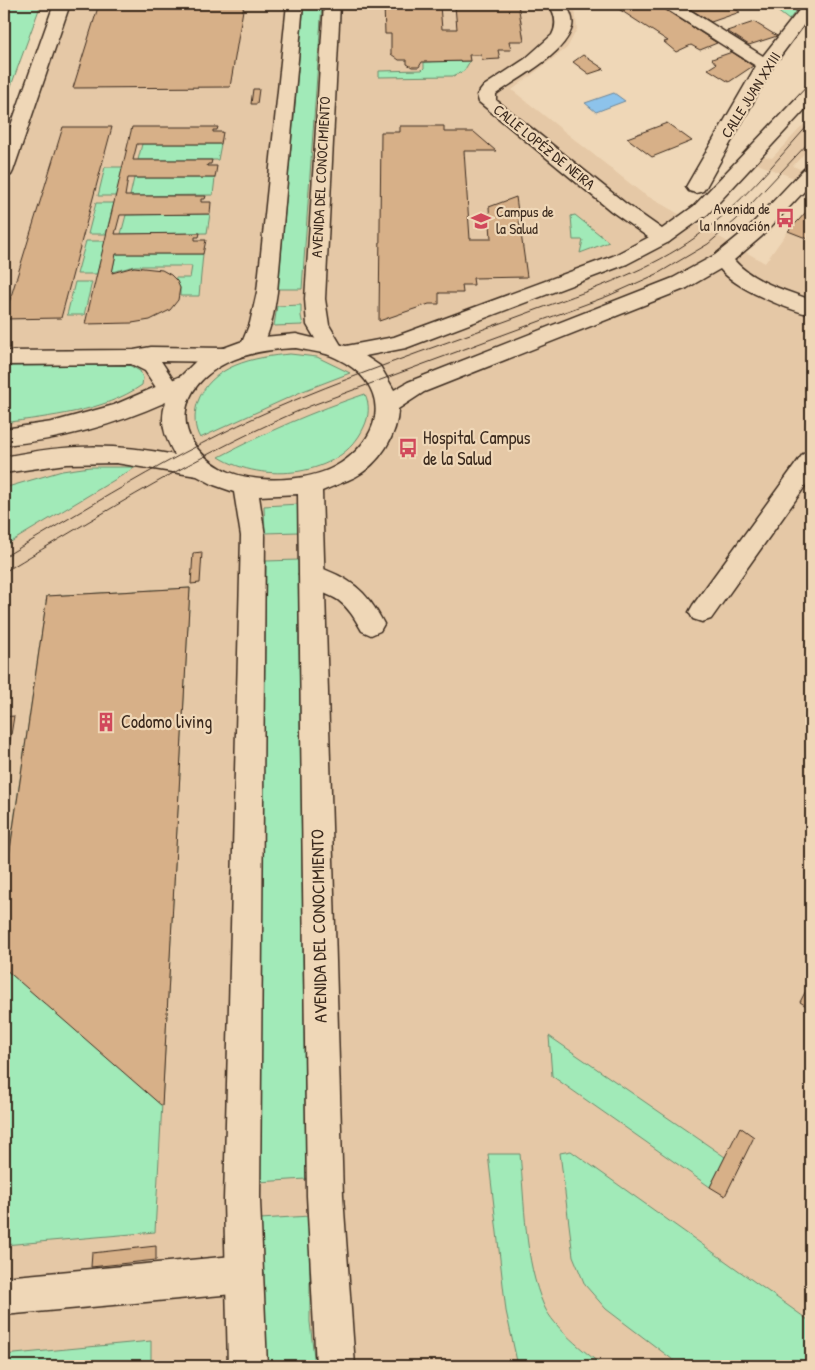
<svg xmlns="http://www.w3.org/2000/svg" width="815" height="1370" font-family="'Patrick Hand',sans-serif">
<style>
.built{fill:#e5c8a6}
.green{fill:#a1eab8;stroke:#6e8a6b}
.water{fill:#8dc3eb;stroke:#6c8699}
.building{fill:#d7b088;stroke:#3b2a1e;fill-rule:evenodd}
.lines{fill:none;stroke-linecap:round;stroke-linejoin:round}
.minor-casing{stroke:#3b2a1e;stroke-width:3}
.major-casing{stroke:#3b2a1e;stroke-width:3}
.minor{fill:#efd7b7;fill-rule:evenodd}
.major{fill:#efd7b7;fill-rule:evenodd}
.tram{stroke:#3b2a1e;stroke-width:1}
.labels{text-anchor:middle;stroke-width:4.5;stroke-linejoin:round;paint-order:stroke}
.far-street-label{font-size:15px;fill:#3b2a1e;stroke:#efd7b7}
.far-poi-label{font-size:15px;fill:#3b2a1e;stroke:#efd7b7;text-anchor:end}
.poi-label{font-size:18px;fill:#3b2a1e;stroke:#efd7b7;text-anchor:start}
.street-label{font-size:18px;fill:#3b2a1e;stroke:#efd7b7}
</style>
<rect width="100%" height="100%" fill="#efd7b7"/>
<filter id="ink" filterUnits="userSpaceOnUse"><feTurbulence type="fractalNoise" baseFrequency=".02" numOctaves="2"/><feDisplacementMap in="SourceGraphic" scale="10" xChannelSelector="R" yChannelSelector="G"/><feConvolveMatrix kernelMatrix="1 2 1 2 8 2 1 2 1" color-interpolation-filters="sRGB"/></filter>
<g filter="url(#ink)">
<path class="built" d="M71,4h500l4,4 2,21 -10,19 -55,42 130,103 123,70 23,-32 23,-25v1160h-807v-1165z
M811,117v29l-18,20 9,4 -8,8 -39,-15 8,-7 9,2z"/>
<path class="green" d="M4,4h37l-37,101z
M304,4h18l-20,285h-24z
M768,4h33l-12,16z
M470,61l-6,10 -11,5 -74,1v-6l43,-1 2,-2v-6z
M142,144h79l-3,16h-80z
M105,167h18l-7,29h-18z
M134,178h81l-2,17 -83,1z
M96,203h18l-8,31h-18z
M210,214l-3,19 -86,1 5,-19z
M575,215l34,27 -29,11 3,-13h-10l-2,-24z
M86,241h19l-8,33h-20z
M116,254h87l-4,42h-19v-8l-5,-10h15l2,-12h-57l-23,6z
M75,282h17l-8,33h-17z
M301,305v11l2,9 -29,1 3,-20z
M290,354l27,3 33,16 -47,18 -103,47c-6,-10 -6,-23 -3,-34 13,-39 57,-47 93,-50z
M129,365l11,6 3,7 -1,7c-39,27 -92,31 -138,38v-57z
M365,394c5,10 4,23 -1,33 -23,51 -102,57 -145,30 47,-25 95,-46 146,-63z
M90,467h46l-132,79v-58l58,-17z
M299,504l-1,28 -33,1 -1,-27z
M298,560l8,619 -48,3 8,-621z
M190,588l-35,644 -151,13v-397h6l37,-252z
M549,1036l176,121 -15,30 -158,-111z
M571,1151l240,171v44h-130l-75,-57 -21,-24 -12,-29 -13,-103z
M488,1154h32c5,49 4,106 24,152 10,22 41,46 59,60h-85l-12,-55z
M310,1216v106l5,44h-51l-3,-35 -1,-112z
M151,1341v25h-147v-11z"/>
<path class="water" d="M614,93l11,8 -29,11 -11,-9z"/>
<path class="building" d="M99,4h145l-14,83 -157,1z
M384,4h134l6,37h-15l2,9h-13l2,9 -18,1 -1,-5h-12l1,6 -48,1 -3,5h-7l-5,-3v-4h-8l-8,-6v-20h-6zM440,6h15l2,23h-15z
M611,4h46l60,39 -17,7 -9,-5 -15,7 -12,-10 4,-1z
M682,4h44l14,8 -29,10z
M754,22l23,14 -28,9 -22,-14z
M732,52l21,14 -24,16 -21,-13 8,-5 -4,-5z
M583,55l21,14 -15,5 -16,-12z
M253,89h6l-2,15h-6z
M667,123l25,18 -40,16 -25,-19z
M400,126h44v6h30l22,19h-32l6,88h21l-2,-32 27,-10 11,80 -54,1 1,7h-12l1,8h-24v11h-10l-50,17 2,-189h19z
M63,127h49l-51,191 -57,1z
M132,127h86l-1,3h-4v2h10l-2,12h-84l-4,16h79l-1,4h-3l-1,2h10l-2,12h-87l-3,18h81l-1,3h-4v3h10l-1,12 -90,1 -5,19 85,-1 -1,4h-4v3h11l-3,14h-87l-4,19 22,-6 28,3 9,5 6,6 3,7 -2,12 -8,10 -20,10 -18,3 -47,1z
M811,206v34l-23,-9 11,-11z
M202,552l-2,31 -9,1 2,-31z
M190,588l-28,518 -158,-138v-77l43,-295z
M14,716l-10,63v-62z
M811,981v28l-11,-7z
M740,1127l14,10 -29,59 -15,-9z
M156,1246v14l-65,7 1,-14z"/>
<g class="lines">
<defs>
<path id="minor" d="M54,4h16l-57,167 -2,4 -7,2v-32z
M287,4h16l-26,288c-3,20 -6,40 -17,58l-8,2 -8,-2 -3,-5 9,-22 7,-31z
M324,4h16l-15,295 4,26 13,22 -3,5 -8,2 -8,-2 -16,-27 -2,-26z
M549,4h16c5,7 10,17 6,26 -9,26 -53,48 -75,64v6l129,103 44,31 3,4 -3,4 -7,2 -7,-2 -44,-31 -132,-109 -2,-7 7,-9 41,-27 27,-24c6,-11 3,-21 -3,-31z
M661,4h19l83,52 41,-52h7v11l-38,51 -67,121 -3,4 -7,2 -7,-2 -3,-4 70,-121 -93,-59z
M151,347l73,1 8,2 3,5 -3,5 -8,2 -63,-1 27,41 -3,5 -8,3 -8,-3 -24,-36 -14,-7 -127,1v-14l130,-1z
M811,452v26l-100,141 -9,3 -9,-3 -4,-7 4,-7 110,-151z
M312,565c37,12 55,25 72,59l-4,7 -9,4 -9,-4c-7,-12 -13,-23 -24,-31 -12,-8 -32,-11 -39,-25l4,-7z
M244,1255l13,6 6,13 -6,13 -13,6 -240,22v-38z"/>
<path id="major" d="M811,88v15l-103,111 -39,28 -42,22 -221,84 -41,8 15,10 14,24 14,-8 265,-104 42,-23 33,-27 56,-59 7,-2v17l-49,52 -28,24c19,22 51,30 77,40v15c-25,-6 -75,-26 -91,-46l-33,19 -263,104 -26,17c0,26 -19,55 -43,68 -10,5 -22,9 -33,14l21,705 12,170h-39l-9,-170 -9,-702 -39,2 6,40 -5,665 7,165h-39l-4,-165 17,-665 -7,-44 -20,-7 -17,-9 -81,-13 -50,1 -62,9v-16c64,-13 107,-14 171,-2 -10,-17 -16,-34 -9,-53 -51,23 -106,38 -162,43v-16l48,-7 62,-17 67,-29 15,-15 14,-8 30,-11 24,-5 32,-3 50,12 48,-9 219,-81 42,-22 39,-28 111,-117zM296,348c13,3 29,4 40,10 53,25 51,74 5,105 -29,20 -91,22 -120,5 -51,-29 -45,-80 5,-105 22,-11 46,-14 70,-15z"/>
</defs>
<use href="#minor" class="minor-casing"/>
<use href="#major" class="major-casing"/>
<use href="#minor" class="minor"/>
<use href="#major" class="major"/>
<path class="tram" d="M4,557c95,-56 189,-115 291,-157 82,-34 166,-62 249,-93 52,-19 106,-37 152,-70 44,-31 79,-75 115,-115
M4,572c101,-60 197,-120 306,-166l298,-110 49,-22 51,-30 28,-24 75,-80"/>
</g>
</g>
<defs>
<symbol id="bus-bare" viewBox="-9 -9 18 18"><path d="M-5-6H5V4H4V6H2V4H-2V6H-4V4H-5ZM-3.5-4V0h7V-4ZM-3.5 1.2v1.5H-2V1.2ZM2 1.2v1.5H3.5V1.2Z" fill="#d1495b" stroke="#efd7b7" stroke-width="2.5" paint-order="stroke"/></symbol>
<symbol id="university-bare" viewBox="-9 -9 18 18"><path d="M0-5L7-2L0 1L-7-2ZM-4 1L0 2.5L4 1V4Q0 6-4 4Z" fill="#d1495b" stroke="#efd7b7" stroke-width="2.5" paint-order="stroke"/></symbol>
<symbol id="building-bare" viewBox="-9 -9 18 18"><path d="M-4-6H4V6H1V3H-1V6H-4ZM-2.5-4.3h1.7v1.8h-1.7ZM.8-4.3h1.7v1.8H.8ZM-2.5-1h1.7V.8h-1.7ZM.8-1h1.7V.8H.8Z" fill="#d1495b" stroke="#efd7b7" stroke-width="2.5" paint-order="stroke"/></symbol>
</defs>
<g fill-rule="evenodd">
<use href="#bus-bare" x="771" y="204" width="28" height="28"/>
<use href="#university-bare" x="467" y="207" width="28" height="28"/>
<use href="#bus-bare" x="394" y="434" width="28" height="28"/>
<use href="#building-bare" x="92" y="708" width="28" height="28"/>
</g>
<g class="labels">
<g class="far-street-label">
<text transform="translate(751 95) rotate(-58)" y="5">CALLE JUAN XXIII</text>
<text transform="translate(544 147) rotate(39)" y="5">CALLE LOPÉZ DE NEIRA</text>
<text transform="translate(321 177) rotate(-87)" y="5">AVENIDA DEL CONOCIMIENTO</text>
</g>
<g class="far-poi-label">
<text x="770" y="214">Avenida de<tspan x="770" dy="17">la Innovación</tspan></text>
<text x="496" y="217" text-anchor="start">Campus de<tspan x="496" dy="17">la Salud</tspan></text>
</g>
<g class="poi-label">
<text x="423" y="444">Hospital Campus<tspan x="423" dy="21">de la Salud</tspan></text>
<text x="121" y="728">Codomo living</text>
</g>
<g class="street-label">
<text transform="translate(319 926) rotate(-91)" y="6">AVENIDA DEL CONOCIMIENTO</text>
</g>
</g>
<rect width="815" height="1370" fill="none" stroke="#efd7b7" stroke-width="20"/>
<rect x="10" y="10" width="795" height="1350" fill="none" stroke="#3b2a1e" stroke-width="2" filter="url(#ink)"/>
</svg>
